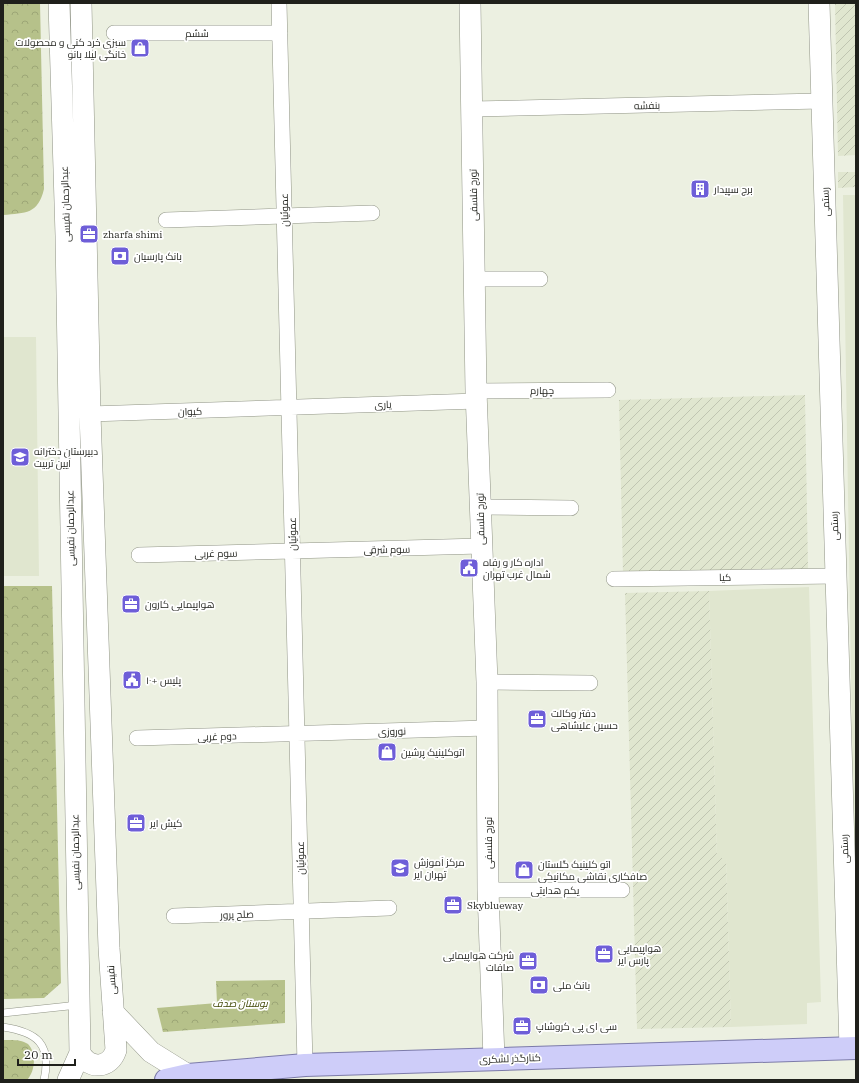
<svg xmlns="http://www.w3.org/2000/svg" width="859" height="1083" font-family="'IBM Plex Serif',Cairo,serif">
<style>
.built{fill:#e0e6cf}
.industrial{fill:url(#industrial-furrows)}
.forest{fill:url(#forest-crowns)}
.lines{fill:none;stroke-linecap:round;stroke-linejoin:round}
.lane-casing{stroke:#909486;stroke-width:8}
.street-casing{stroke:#909486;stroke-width:16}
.secondary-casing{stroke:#909486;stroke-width:22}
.primary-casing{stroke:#7c7ba9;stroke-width:24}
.lane{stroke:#fff;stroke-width:7}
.street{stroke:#fff;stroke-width:15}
.secondary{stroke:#fff;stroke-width:21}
.primary{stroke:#cecdf9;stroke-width:22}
.labels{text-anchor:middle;stroke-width:3.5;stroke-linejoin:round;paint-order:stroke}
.street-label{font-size:10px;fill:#1f201b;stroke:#fff}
.poi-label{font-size:10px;fill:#1f201b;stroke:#fff;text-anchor:start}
.park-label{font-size:10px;font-style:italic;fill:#424a08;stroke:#fff}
</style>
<defs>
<pattern id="industrial-furrows" width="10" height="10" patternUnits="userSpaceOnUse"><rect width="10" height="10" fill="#e0e6cf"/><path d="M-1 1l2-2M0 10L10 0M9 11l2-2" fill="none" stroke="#c0c5b1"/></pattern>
<pattern id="forest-crowns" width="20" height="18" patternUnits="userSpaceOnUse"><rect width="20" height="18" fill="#b6c18a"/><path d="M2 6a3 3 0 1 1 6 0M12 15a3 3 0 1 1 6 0" fill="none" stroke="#9ca676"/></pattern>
</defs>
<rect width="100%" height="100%" fill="#ecf0e1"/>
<path class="built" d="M843,195h13v782z
M3,337h33l3,239h-36z
M809,587l12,415 -14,1v21l-76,3 -5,-169h-9l-8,-267z"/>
<path class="industrial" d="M835,3h21v152l-18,1z
M838,172h18v15l-18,1z
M805,395l3,174 -185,5 -4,-174z
M709,591l8,267h9l5,169 -94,2 -12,-436z"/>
<path class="forest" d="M3,3h37l4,186c-6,25 -18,24 -41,26z
M3,586h49l9,397 -17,15 -41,1z
M285,980v43l-122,9 -6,-24 60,-5 -1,-22z
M3,1040c8,0 18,-1 25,4 9,9 7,28 -1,36h-24z"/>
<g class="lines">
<defs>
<path id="lane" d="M3,1013l75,-8
M3,1027c34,5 49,17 41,53"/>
<path id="street" d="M279,3l26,1062
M114,33h166
M472,109l350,-8
M166,220l206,-7
M475,279h65
M476,391l132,-1
M90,414l387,-13
M480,507l91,1
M139,555l342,-9
M614,579l222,-3
M487,682l103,1
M137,738l350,-10
M488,890h134
M174,916l215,-8"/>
<path id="secondary" d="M59,3l7,233 14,817 -12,27
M470,3l6,388 11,291 1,208 6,169
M819,3l31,1045
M113,1012l38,40 37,23
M80,1053c9,17 30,16 36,-3l-7,-102 -19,-534 -9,-411"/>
<path id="primary" d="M166,1080l22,-5 117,-10 551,-17"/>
</defs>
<use href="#lane" class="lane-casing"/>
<use href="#street" class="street-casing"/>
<use href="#secondary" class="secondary-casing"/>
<use href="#primary" class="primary-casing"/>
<use href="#lane" class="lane"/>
<use href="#street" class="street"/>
<use href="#secondary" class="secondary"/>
<use href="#primary" class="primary"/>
</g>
<defs>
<symbol id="shop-square" viewBox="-11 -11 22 22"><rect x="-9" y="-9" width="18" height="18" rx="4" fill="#6e5ed8" stroke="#fff"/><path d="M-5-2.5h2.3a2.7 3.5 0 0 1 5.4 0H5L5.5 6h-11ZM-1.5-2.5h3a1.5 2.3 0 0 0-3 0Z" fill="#fff"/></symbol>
<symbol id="building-square" viewBox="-11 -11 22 22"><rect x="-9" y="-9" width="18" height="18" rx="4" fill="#6e5ed8" stroke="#fff"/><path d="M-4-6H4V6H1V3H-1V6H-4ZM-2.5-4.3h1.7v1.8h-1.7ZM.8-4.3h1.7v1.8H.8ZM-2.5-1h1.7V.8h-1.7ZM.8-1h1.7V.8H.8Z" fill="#fff"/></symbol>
<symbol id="office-square" viewBox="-11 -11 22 22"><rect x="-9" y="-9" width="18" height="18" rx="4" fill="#6e5ed8" stroke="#fff"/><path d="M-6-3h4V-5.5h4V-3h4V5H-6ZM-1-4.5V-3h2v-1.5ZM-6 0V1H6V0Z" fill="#fff"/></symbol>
<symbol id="bank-square" viewBox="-11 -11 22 22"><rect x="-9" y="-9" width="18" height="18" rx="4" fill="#6e5ed8" stroke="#fff"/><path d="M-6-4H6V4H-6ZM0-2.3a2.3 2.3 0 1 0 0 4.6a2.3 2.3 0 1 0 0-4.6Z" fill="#fff"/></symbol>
<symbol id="school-square" viewBox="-11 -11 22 22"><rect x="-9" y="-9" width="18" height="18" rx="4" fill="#6e5ed8" stroke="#fff"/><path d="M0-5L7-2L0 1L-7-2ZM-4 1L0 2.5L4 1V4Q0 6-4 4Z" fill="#fff"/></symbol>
<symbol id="civic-square" viewBox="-11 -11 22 22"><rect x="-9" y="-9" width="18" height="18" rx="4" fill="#6e5ed8" stroke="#fff"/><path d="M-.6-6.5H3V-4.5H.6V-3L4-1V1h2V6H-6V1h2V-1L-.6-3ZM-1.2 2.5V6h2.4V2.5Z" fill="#fff"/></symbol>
</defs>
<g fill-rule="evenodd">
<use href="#shop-square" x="129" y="37" width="22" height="22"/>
<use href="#building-square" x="689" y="178" width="22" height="22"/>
<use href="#office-square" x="78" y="223" width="22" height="22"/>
<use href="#bank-square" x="109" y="245" width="22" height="22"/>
<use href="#school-square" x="9" y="446" width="22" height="22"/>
<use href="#civic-square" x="458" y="557" width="22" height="22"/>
<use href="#office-square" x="120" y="593" width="22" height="22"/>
<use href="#civic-square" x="121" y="669" width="22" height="22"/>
<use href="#office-square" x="526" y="708" width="22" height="22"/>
<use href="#shop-square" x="376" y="741" width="22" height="22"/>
<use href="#office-square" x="125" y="812" width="22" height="22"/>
<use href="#school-square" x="389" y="857" width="22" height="22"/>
<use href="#shop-square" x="513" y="859" width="22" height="22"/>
<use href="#office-square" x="442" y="894" width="22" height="22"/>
<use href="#office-square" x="593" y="943" width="22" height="22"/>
<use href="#office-square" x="517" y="950" width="22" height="22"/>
<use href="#bank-square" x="528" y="974" width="22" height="22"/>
<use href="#office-square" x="511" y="1015" width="22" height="22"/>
</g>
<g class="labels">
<g class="street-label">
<text x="197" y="37">ششم</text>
<text transform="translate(647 105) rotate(-1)" y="4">بنفشه</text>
<text transform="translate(473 195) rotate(-91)" y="4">تورج فلسفی</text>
<text transform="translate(825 202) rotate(-92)" y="4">رستمی</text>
<text transform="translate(65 204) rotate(-92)" y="4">عبدالرحمان نفیسی</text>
<text transform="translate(284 210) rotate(-91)" y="4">عموئیان</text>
<text x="542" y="394">چهارم</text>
<text transform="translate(383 404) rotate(-2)" y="4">یاری</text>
<text transform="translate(190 411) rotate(-2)" y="4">کیوان</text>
<text transform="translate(480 519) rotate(-91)" y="4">تورج فلسفی</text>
<text transform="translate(834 526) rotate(-92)" y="4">رستمی</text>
<text transform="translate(70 528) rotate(-91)" y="4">عبدالرحمان نفیسی</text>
<text transform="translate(292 534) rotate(-91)" y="4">عموئیان</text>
<text transform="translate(387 549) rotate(-1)" y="4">سوم شرقی</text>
<text transform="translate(216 553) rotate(-1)" y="4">سوم غربی</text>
<text transform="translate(725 577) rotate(-1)" y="4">کیا</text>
<text transform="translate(392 731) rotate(-2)" y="4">نوروزی</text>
<text transform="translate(217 736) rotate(-2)" y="4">دوم غربی</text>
<text transform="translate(488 843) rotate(-90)" y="4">تورج فلسفی</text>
<text transform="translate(844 849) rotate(-92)" y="4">رستمی</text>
<text transform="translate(75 852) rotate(-91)" y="4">عبدالرحمان نفیسی</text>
<text transform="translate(300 858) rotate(-91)" y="4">عموئیان</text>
<text x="555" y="894">یکم هدایتی</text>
<text transform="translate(237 914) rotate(-2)" y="4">صلح پرور</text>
<text transform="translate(111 980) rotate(-94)" y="4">نفیسی</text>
<text transform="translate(510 1058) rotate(-2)" y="4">کنارگذر لشکری</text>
</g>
<g class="poi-label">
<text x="126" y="46" text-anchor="end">سبزی خرد کنی و محصولات<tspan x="126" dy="12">خانگی لیلا بانو</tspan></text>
<text x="714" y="193">برج سپیدار</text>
<text x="103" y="238">zharfa shimi</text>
<text x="134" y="260">بانک پارسیان</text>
<text x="34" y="455">دبیرستان دخترانه<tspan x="34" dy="12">آیین تربیت</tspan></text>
<text x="483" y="566">اداره کار و رفاه<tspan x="483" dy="12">شمال غرب تهران</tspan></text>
<text x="145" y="608">هواپیمایی کارون</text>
<text x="146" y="684">پلیس +۱۰</text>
<text x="551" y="717">دفتر وکالت<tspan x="551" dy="12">حسین علیشاهی</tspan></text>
<text x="401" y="756">اتوکلینیک پرشین</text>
<text x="150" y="827">کیش ایر</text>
<text x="414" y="866">مرکز آموزش<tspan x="414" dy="12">تهران ایر</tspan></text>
<text x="538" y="868">اتو کلینیک گلستان<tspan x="538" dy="12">صافکاری نقاشی مکانیکی</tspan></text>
<text x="467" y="909">Skyblueway</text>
<text x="618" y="952">هواپیمایی<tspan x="618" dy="12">پارس ایر</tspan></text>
<text x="514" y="959" text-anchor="end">شرکت هواپیمایی<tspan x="514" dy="12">صافات</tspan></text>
<text x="553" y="989">بانک ملی</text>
<text x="536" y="1030">سی ای پی کروشاپ</text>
</g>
<g class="park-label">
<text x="240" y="1007">بوستان صدف</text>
</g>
</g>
<rect width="859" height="1083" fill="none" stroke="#1f201b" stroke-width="8"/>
<path d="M18 1059v6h57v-6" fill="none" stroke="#1f201b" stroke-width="2"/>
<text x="24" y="1059" font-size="12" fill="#1f201b" stroke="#ffffff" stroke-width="3" paint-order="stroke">20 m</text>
</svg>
